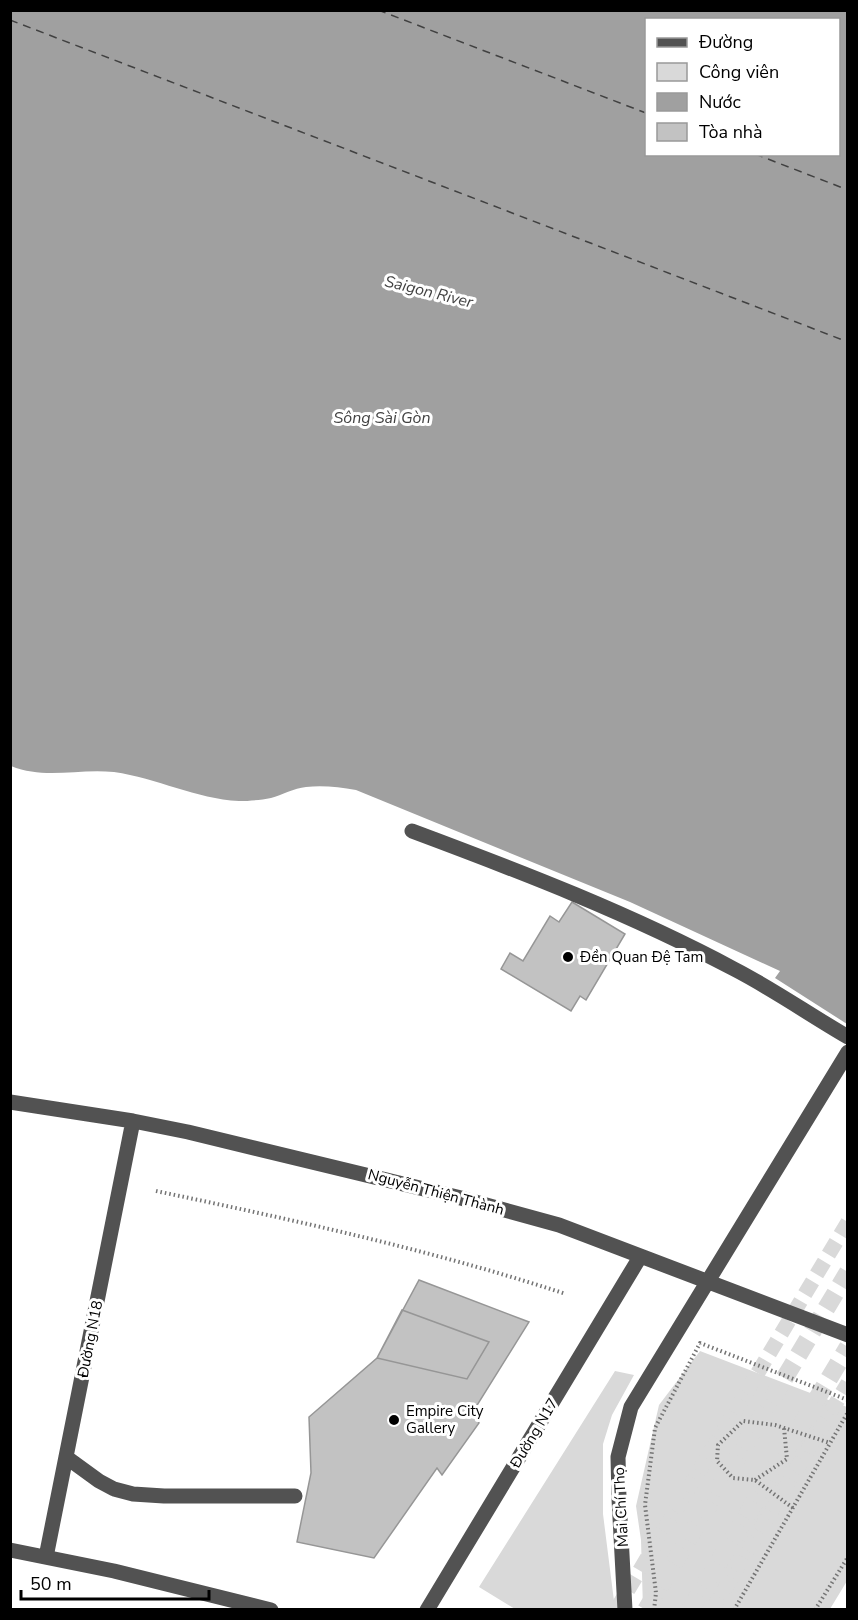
<svg xmlns="http://www.w3.org/2000/svg" width="858" height="1620" font-family="'Nunito Sans',sans-serif">
<style>
.green{fill:#d9d9d9}
.water{fill:#a0a0a0;fill-rule:evenodd}
.lines{fill:none;stroke-linecap:round;stroke-linejoin:round}
.ferry{stroke:#414141;stroke-width:1.5;stroke-dasharray:8 6;stroke-linecap:butt}
.building{fill:#c2c2c2;stroke:#969696;stroke-width:1.5}
.major-tunnel{stroke:#d9d9d9;stroke-width:15;stroke-dasharray:15 8;stroke-linecap:butt}
.highway-tunnel{stroke:#d9d9d9;stroke-width:18;stroke-dasharray:18 9;stroke-linecap:butt}
.path{stroke:#747474;stroke-width:4;stroke-dasharray:1.5 3;stroke-linecap:butt}
.minor{stroke:#525252;stroke-width:15}
.poi-dot{fill:#000;stroke:#fff;stroke-width:2}
.labels{text-anchor:middle;stroke-width:6;stroke-linejoin:round;paint-order:stroke}
.poi-label{font-size:15px;fill:#000;stroke:#fff;text-anchor:start}
.street-label{font-size:15px;fill:#000;stroke:#fff}
.water-label{font-size:16px;font-style:italic;fill:#414141;stroke:#fff}
</style>
<rect width="100%" height="100%" fill="#fff"/>
<path class="green" d="M700,1351l147,56v174l-17,28h-187l-2,-69 -5,-34 23,-101z
M615,1371l19,4 -22,40 -9,29v70l12,95h-100l-36,-22z"/>
<path class="water" d="M10,11h837v1013l-72,-46 5,-7 -150,-69 -274,-112c-17,-3 -34,-5 -50,-3 -12,1 -24,8 -35,11 -10,2 -22,3 -32,3 -43,-2 -82,-23 -125,-29 -36,-4 -68,8 -103,-6zM646,20h192v134h-192z"/>
<g class="lines">
<path class="ferry" d="M378,10l268,103
M10,20l838,322
M755,154l93,36"/>
</g>
<path class="building" d="M572,902l53,32 -39,66 -6,-4 -9,15 -70,-42 9,-16 13,8 27,-45 9,6z
M419,1280l110,42 -55,88 5,13 -37,52 -5,-7 -63,90 -77,-16 14,-69 -2,-56 68,-59z
M402,1310l87,32 -22,37 -90,-21z"/>
<g class="lines">
<path class="major-tunnel" d="M616,1610l232,-388
M712,1610l136,-227"/>
<path class="highway-tunnel" d="M646,1610l202,-338
M690,1610l158,-263"/>
<path class="path" d="M156,1191c138,29 275,59 410,103
M755,1480l32,-21 -3,-31
M793,1508l-38,-28 -22,-2 -16,-17 1,-16 25,-24 32,4 55,18
M654,1610l2,-17 -11,-88 10,-77 45,-85 148,57
M734,1610l114,-198
M815,1610l33,-53"/>
<path class="minor" d="M412,831c110,41 219,83 322,138 39,20 76,46 114,68
M10,1102l123,19 55,11 269,65 102,28 289,110
M66,1457l33,24 15,8 19,5 31,2h131
M10,1550l104,21 157,39
M46,1557l87,-436
M427,1610l213,-353
M625,1610l-6,-111 -1,-42 13,-50 217,-355"/>
</g>
<g class="poi-dot">
<circle cx="568" cy="957" r="6"/>
<circle cx="394" cy="1420" r="6"/>
</g>
<g class="labels">
<g class="poi-label">
<text x="580" y="962">Đền Quan Đệ Tam</text>
<text x="406" y="1416">Empire City<tspan x="406" dy="17">Gallery</tspan></text>
</g>
<g class="street-label">
<text transform="translate(436 1192) rotate(15)" y="5">Nguyễn Thiện Thành</text>
<text transform="translate(90 1339) rotate(-79)" y="5">Đường N18</text>
<text transform="translate(534 1433) rotate(-59)" y="5">Đường N17</text>
<text transform="translate(621 1507) rotate(-93)" y="5">Mai Chí Thọ</text>
</g>
<g class="water-label">
<text transform="translate(429 291) rotate(14)" y="6">Saigon River</text>
<text x="382" y="423">Sông Sài Gòn</text>
</g>
</g>
<rect width="858" height="1620" fill="none" stroke="#000000" stroke-width="24"/>
<rect x="645" y="18" width="195" height="138" fill="#ffffff" stroke="#999999" stroke-width="1.5"/>
<rect x="657" y="38" width="30" height="9" fill="#525252" stroke="#999999" stroke-width="1.5"/>
<text x="699" y="48" font-size="18" fill="#000000">Đường</text>
<rect x="657" y="63" width="30" height="18" fill="#d9d9d9" stroke="#999999" stroke-width="1.5"/>
<text x="699" y="78" font-size="18" fill="#000000">Công viên</text>
<rect x="657" y="93" width="30" height="18" fill="#a0a0a0" stroke="#999999" stroke-width="1.5"/>
<text x="699" y="108" font-size="18" fill="#000000">Nước</text>
<rect x="657" y="123" width="30" height="18" fill="#c2c2c2" stroke="#999999" stroke-width="1.5"/>
<text x="699" y="138" font-size="18" fill="#000000">Tòa nhà</text>
<path d="M21 1590v9h188v-9" fill="none" stroke="#000000" stroke-width="3"/>
<text x="30" y="1590" font-size="18" fill="#000000" stroke="#ffffff" stroke-width="4.5" paint-order="stroke">50 m</text>
</svg>
